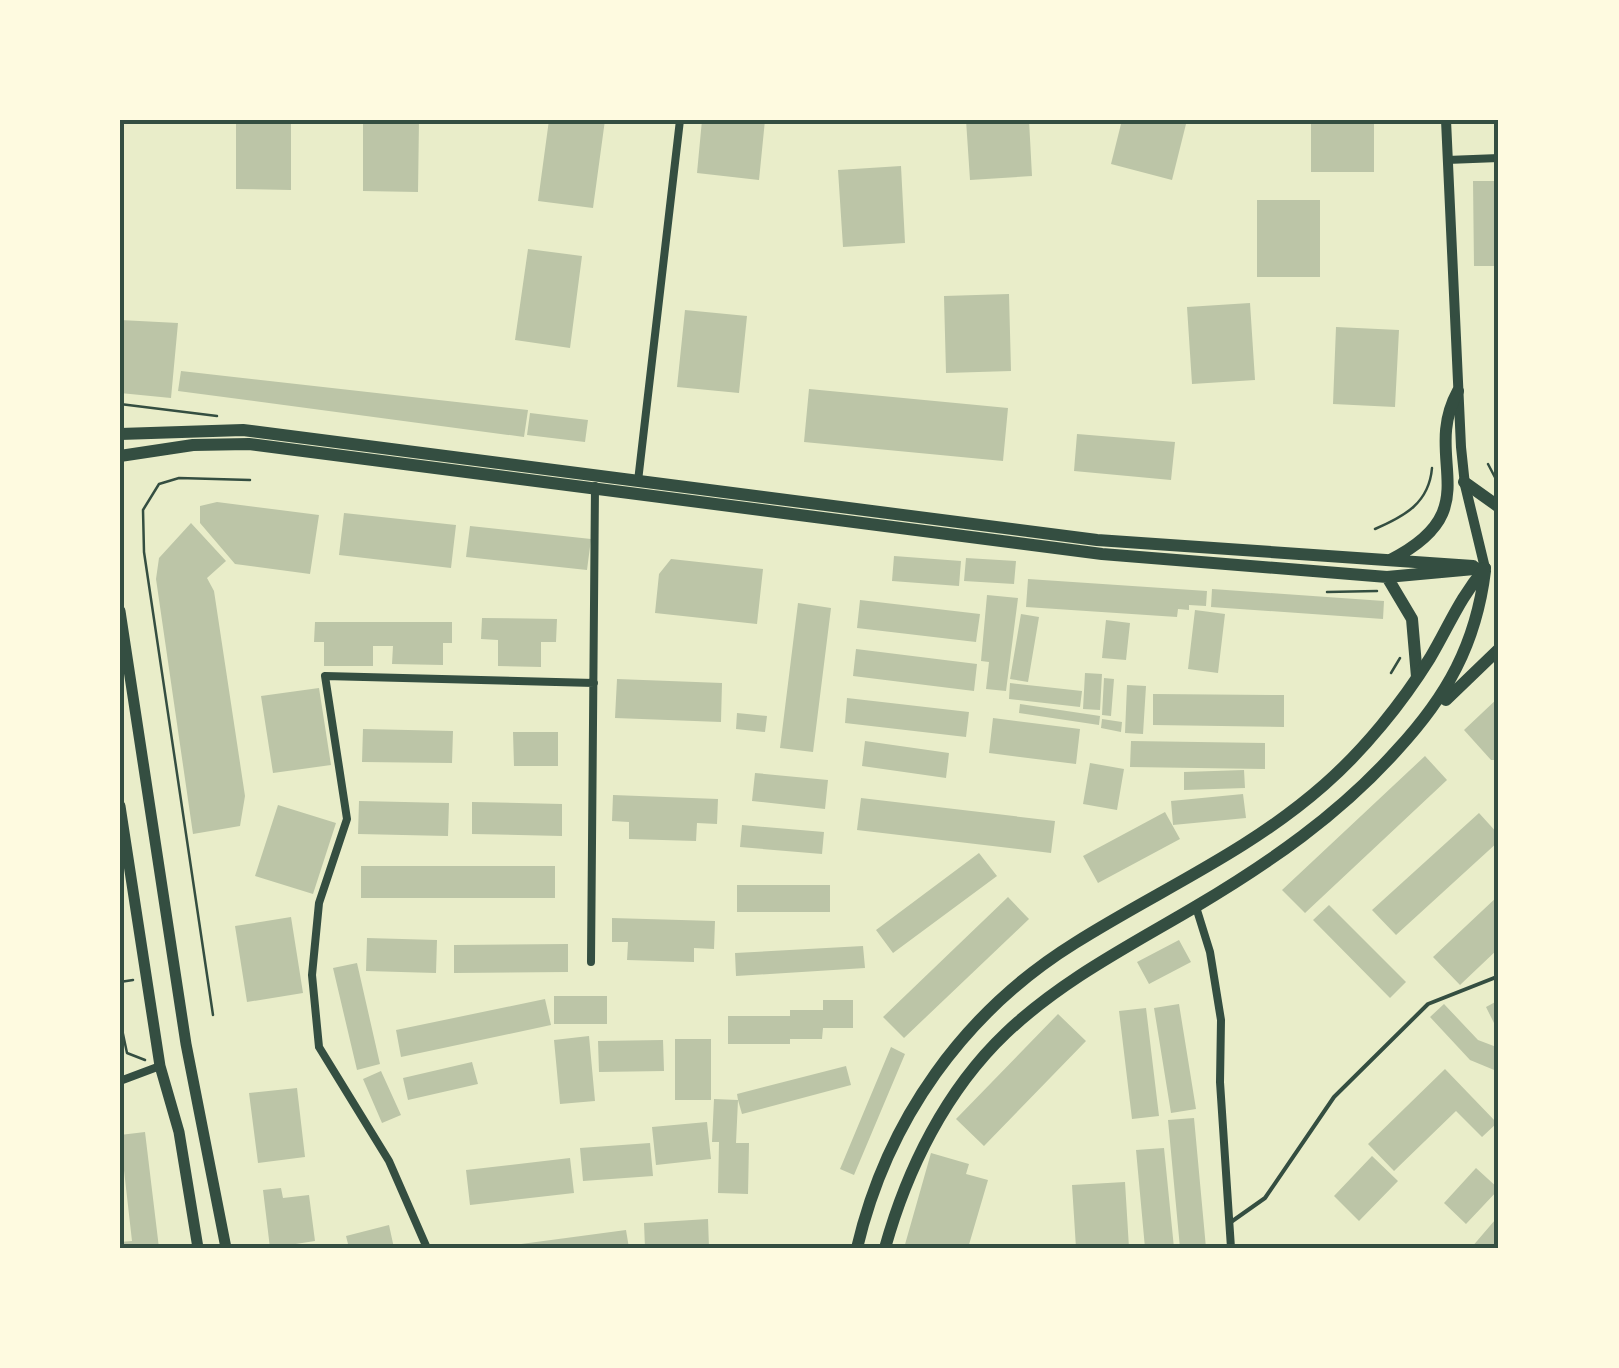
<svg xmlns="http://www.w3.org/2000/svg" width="1619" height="1368" font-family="'IBM Plex Sans',sans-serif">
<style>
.building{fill:#bcc5a7}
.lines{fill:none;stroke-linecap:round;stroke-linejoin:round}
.path{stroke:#344e41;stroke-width:2.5}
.service{stroke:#344e41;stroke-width:4}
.minor{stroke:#344e41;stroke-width:8}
.tertiary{stroke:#344e41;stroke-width:10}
.secondary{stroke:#344e41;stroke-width:11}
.primary{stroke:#344e41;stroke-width:12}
.trunk{stroke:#344e41;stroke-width:12}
.neatline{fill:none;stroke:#344e41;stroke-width:4}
</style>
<rect width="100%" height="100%" fill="#e9edc9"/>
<path class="building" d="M236,120h55v70l-55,-1z
M363,120h56l-1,72 -55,-1z
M549,120h56l-12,88 -55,-7z
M702,120h63l-6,60 -62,-7z
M966,120h63l3,56 -62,4z
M1122,120h65l-15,60 -61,-16z
M1311,120h63v52h-63z
M901,166l4,77 -62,4 -5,-77z
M1473,181h26v85h-25z
M1257,200h63v77h-63z
M528,249l54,7 -12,92 -55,-8z
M1009,294l2,77 -65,2 -2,-77z
M1250,303l5,77 -63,4 -5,-77z
M685,310l62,6 -8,77 -62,-6z
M120,320l58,3 -7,75 -51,-5z
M1336,327l63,3 -4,77 -62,-3z
M181,371l347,39 -4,27 -346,-46z
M809,389l199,19 -5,53 -199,-19z
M530,413l58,7 -3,22 -58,-7z
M1077,434l98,8 -4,38 -97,-9z
M217,502l102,13 -9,59 -75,-10 -35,-41v-17z
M344,513l112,12 -5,43 -112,-13z
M191,523l35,38 -19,17 7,13 31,205 -5,30 -47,8 -37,-255 3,-21z
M470,526l121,13 -4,31 -121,-13z
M894,556l67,5 -2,25 -67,-5z
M966,558l50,3 -2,23 -50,-3z
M671,559l92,10 -6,55 -102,-11 4,-39z
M1028,579l179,12 -1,15 -17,-1v5l-11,-1 -1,8 -151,-10z
M1212,589l172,12 -1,18 -172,-12z
M987,595l31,3 -12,93 -20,-2 3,-27 -8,-1z
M860,600l120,14 -4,28 -119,-14z
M798,603l33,5 -18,144 -33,-4z
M1195,610l30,4 -7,59 -30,-4z
M1021,614l18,3 -11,65 -18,-3z
M482,618l75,1 -1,23h-15v25l-43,-1v-26l-17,-1z
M1106,620l24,3 -4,37 -24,-2z
M315,622h137v21h-9v22l-51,-1 1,-18h-20v20h-49v-24h-10z
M856,649l121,15 -3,27 -121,-15z
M1085,673l17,1 -2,36 -17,-1z
M1104,678l10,1 -3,37 -9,-1z
M617,679l105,4 -1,39 -106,-4z
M1010,683l72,8 -2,16 -71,-8z
M1127,685l19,1 -3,48 -18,-1z
M319,688l12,77 -58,8 -12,-77z
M1153,694l131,1v32l-131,-2z
M1499,697v63h-8l-27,-30z
M847,698l122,14 -3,25 -121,-14z
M1020,704l80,12 -1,9 -80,-12z
M737,713l30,3 -2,16 -29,-3z
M993,718l87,11 -4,35 -87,-11z
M1102,719l20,3 -1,10 -20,-4z
M363,729l90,2 -1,32 -90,-1z
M513,732h45v34h-44z
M865,741l84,12 -3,25 -84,-12z
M1131,741l134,2v26l-135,-2z
M1425,756l22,24 -142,133 -23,-23z
M1090,763l34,6 -7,41 -34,-6z
M1244,770l1,18 -61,2v-18z
M755,773l73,7 -3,29 -73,-8z
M1243,794l3,24 -73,7 -2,-24z
M613,795l105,4 -1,25 -20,-1 -1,18 -67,-2v-17l-17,-1z
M861,798l194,23 -4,32 -194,-23z
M359,801l90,2 -1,33 -90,-2z
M472,802l90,2v32l-90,-2z
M278,805l58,18 -23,71 -58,-18z
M1165,812l15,27 -82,44 -15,-27z
M1479,813l20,22v6l-103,94 -24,-25z
M742,825l82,7 -2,22 -82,-7z
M979,853l18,23 -104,77 -17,-23z
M361,866h194v32h-194z
M737,885h93v27h-93z
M1499,895v53l-39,37 -27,-28z
M1008,897l21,22 -125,119 -21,-21z
M1329,905l77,77 -16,16 -77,-78z
M291,917l12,76 -56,9 -12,-76z
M612,918l103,3 -1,28 -20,-1v14l-67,-2 1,-18h-16z
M367,938l70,2 -1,33 -70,-2z
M1179,940l12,22 -42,22 -12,-22z
M568,944v28l-114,1v-28z
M863,946l2,22 -129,8 -1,-23z
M357,963l23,101 -23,6 -24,-102z
M554,996h53v28h-53z
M545,999l6,26 -150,32 -5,-27z
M823,1000h30v28h-30l-1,11h-32v5h-62v-28h62v-6h33z
M1499,1000v33l-13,-26z
M1179,1004l17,105 -25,4 -17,-105z
M1444,1004l34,36 21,8v24l-29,-12 -40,-43z
M1146,1008l13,108 -27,3 -13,-108z
M1058,1014l28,27 -102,105 -28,-27z
M589,1036l6,65 -35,3 -6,-64z
M675,1039h36v61h-36z
M663,1040l1,31 -65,1 -1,-31z
M891,1047l14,7 -51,121 -14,-6z
M472,1062l6,22 -70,16 -5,-22z
M846,1066l5,19 -109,29 -4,-14 -2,43h13l-1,51 -30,-1 1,-51h-7l2,-43 24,1 -1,-6z
M1445,1069l52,54 -15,14 -26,-26 -62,60 -26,-27z
M381,1071l20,44 -19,8 -19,-44z
M297,1088l8,69 -47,6 -9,-70z
M1194,1118l12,130h-26l-12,-128z
M707,1122l4,37 -55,6 -4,-38z
M145,1132l14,116h-39v-6l12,-1 -12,-106z
M650,1143l3,33 -70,5 -3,-33z
M1164,1148l10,100h-29l-9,-98z
M931,1153l38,11 -3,10 22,6 -20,68h-64z
M1372,1156l26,25 -39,40 -25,-25z
M570,1158l4,35 -104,12 -4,-35z
M1476,1168l23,21 -33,35 -22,-21z
M1125,1182l4,66h-53l-4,-63z
M281,1188l2,10 26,-3 6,46 -45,7 -7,-58z
M708,1219l1,29h-64l-1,-25z
M1495,1220l4,3v25h-28z
M389,1225l5,23h-45l-3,-12z
M626,1230l3,18h-121l-1,-2z"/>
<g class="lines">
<path class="path" d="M120,404l97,12
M1488,464l11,21
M1375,529c30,-13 54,-26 57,-61
M1327,592l50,-1
M1391,673l9,-15
M1497,687l2,-5
M120,982l13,-2
M213,1015l-69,-463 -1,-42 16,-26 20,-6 71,2
M120,1020l7,33 18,7"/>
<path class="service" d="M1231,1222l34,-24 69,-101 94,-93 71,-28"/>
<path class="minor" d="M1447,160l52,-2
M638,481l42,-361
M1196,907l14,45 11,68 -1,62 11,166
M591,962l4,-476
M120,1081l40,-15
M427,1248l-38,-87 -70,-114 -7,-72 7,-72 28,-84 -22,-143 269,7"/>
<path class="tertiary" d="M1446,120l15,327 4,38 20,83"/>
<path class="secondary" d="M120,611l66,433 40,204
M120,806l40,260 19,66 19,116"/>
<path class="primary" d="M120,434l123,-4 854,110 376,26
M120,456l73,-11 56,-1 853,110 285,23 98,-9
M1390,560c101,-51 30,-100 68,-169
M1387,577l25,42 5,58"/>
<path class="trunk" d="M1464,482l35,25
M1446,700l53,-51
M857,1248c30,-128 107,-236 218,-305 84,-53 173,-91 249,-158 40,-35 78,-82 106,-127 20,-34 29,-59 55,-90
M885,1248c22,-79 61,-158 121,-215 56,-53 123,-87 189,-126 74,-44 144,-92 202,-157 50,-54 79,-106 88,-179"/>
</g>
<rect width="1619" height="1368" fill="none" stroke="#fefae0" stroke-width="245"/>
<rect x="122" y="122" width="1374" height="1124" class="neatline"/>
</svg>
